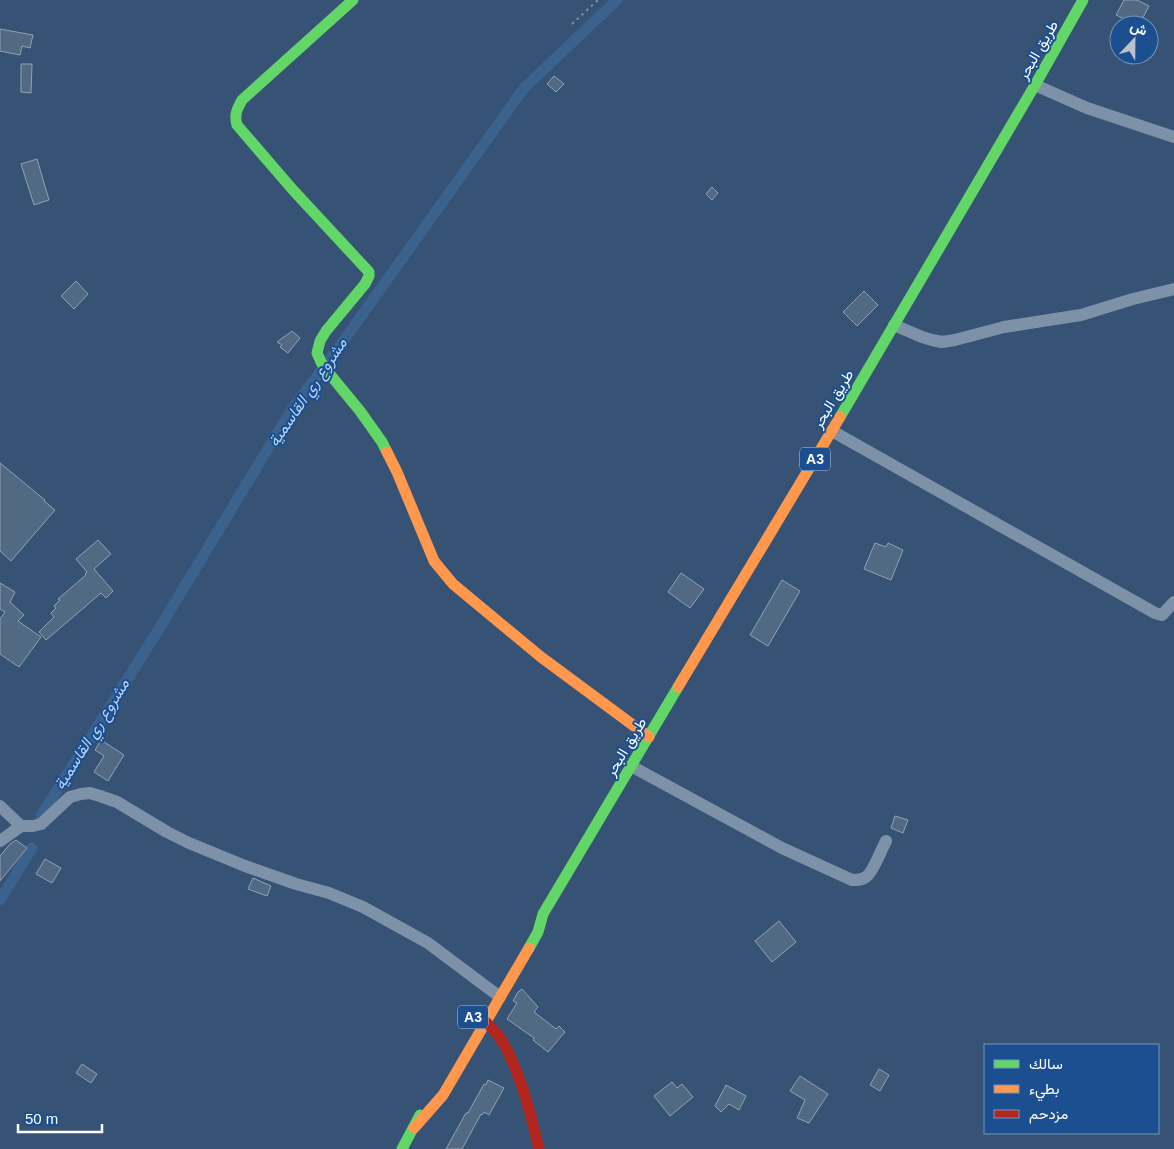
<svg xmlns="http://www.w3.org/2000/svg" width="1174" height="1149" font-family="Arial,Vazirmatn,sans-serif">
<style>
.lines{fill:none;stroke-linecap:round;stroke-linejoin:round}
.canal{stroke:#3b618d;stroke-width:11}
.building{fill:#526984;stroke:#92a2b6}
.path{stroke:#7d92a8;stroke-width:2;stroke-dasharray:2.5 4;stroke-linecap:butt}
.street{stroke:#7d92a8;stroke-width:12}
.fast{stroke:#63d668;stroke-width:11}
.slow{stroke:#ff974d;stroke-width:11}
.jam{stroke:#b3261e;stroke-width:11}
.labels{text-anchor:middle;stroke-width:4;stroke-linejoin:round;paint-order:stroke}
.shield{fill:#1b4f8f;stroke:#bbcadd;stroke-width:1}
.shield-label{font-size:14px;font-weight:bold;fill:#fff}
.street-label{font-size:15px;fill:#fff;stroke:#1b4f8f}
.water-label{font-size:16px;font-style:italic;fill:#b5d3f5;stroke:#1b4f8f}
</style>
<rect width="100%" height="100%" fill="#365274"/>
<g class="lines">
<path class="canal" d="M41,816l113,-179 138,-228 50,-66 182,-255 93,-88
M0,900l32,-52"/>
</g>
<path class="building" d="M1124,0h13l12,6 -10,19h-2l-21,-10z
M0,29l33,6 -3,13 -8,-2 -2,9 -20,-4z
M21,64h11l-1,29 -10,-1z
M554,76l10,8 -8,8 -9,-8z
M37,159l12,41 -15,5 -13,-41z
M712,187l6,6 -6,7 -6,-6z
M76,281l12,13 -14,15 -13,-13z
M864,291l14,14 -21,21 -14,-14z
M292,331l8,7 -12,15 -8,-6 2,-2 -5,-3z
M0,463l45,37 -1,1 11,9 -44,51 -11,-10z
M98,540l13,14 -17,15 19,22 -7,7 -5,-5 -55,47 -7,-8 15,-15 -3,-4 5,-5 -2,-2 6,-6 -2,-1 28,-24 -1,-1 2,-2 -11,-13z
M875,543l11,4 2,-4 15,7 -12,30 -27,-11z
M681,573l23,16 -14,19 -22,-16z
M782,580l18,11 -32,55 -18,-11z
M0,583l15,9 -5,10 14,13 -6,6 23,16 -22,30 -19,-13v-35l5,-7 -5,-3z
M101,740l23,15 -16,26 -14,-9 10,-16 -9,-6z
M895,816l13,4 -5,13 -12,-5z
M16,840l11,8 -27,33v-25l10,-12z
M45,859l16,9 -9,15 -16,-9z
M253,878l18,8 -4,10 -19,-7z
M779,921l17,21 -24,20 -17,-21z
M522,989l16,18 -4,5 22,17 3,-3 6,6 -17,20 -15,-12 1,-2 -27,-19 10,-16 -4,-2 5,-9z
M82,1064l15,10 -6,9 -15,-10z
M879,1069l10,6 -9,16 -10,-6z
M800,1076l28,18 -19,29 -12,-5 8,-18 -15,-9z
M488,1080l16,8 -15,27 -5,-3 -2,3 -1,-1 -19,35h-16l20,-36h2l16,-29 2,1z
M672,1082l5,6 5,-4 11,13 -23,19 -16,-20z
M726,1085l20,11 -7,14 -10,-6 -8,8 -6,-6z"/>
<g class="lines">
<path class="path" d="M572,24l26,-24"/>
<path class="street" d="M1035,85l52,23 87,29
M894,325l28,12 10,3 10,2 13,-2 49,-13 77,-12 52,-16 41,-10
M832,431l323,182 7,2 12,-13
M631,766l151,82 70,32c5,0 11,0 15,-4 7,-6 14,-26 19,-35
M0,806l21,20
M0,841l21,-15h12l8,-2 29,-27 11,-3 9,-1 10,3 17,6 50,30 22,11 56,23 51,18 33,9 34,14 65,36 72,54"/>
<path class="fast" d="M353,0l-111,100c-5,9 -8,15 -5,25l56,65 76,82v4l-4,8 -39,47 -6,10 -3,12 4,9 7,10 32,39 22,31 5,10
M840,417l195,-332 48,-85
M529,948l9,-16 5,-18 135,-227
M402,1149l18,-34"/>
<path class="slow" d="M387,452l10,20 37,89 19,23 88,73 108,80
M678,687l162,-270
M414,1128l29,-33 86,-147"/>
<path class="jam" d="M475,1013c9,7 16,13 23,22 20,28 33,80 41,114"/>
</g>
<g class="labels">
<g class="shield">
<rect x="800" y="447.5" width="30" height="23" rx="4"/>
<rect x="458" y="1005.5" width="30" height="23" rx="4"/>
</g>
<g class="shield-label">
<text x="815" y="464">A3</text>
<text x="473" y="1022">A3</text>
</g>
<g class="street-label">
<text transform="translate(1038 50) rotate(-60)" y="5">طريق البحر</text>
<text transform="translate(833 399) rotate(-59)" y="5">طريق البحر</text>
<text transform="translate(626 747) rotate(-59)" y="5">طريق البحر</text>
</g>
<g class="water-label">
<text transform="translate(307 392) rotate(-56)" y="6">مشروع ري القاسمية</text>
<text transform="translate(91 734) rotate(-58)" y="6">مشروع ري القاسمية</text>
</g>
</g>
<rect x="984" y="1044" width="175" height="90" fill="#1b4f8f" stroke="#7695bc"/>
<rect x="994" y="1060" width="25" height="8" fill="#63d668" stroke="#7695bc"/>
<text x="1029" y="1069" font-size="15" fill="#ffffff">سالك</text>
<rect x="994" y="1085" width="25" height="8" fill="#ff974d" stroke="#7695bc"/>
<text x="1029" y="1094" font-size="15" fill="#ffffff">بطيء</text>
<rect x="994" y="1110" width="25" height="8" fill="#b3261e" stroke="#7695bc"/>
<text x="1029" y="1119" font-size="15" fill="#ffffff">مزدحم</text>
<g transform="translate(1134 40) rotate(22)"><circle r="24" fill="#1b4f8f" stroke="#7695bc"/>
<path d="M0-4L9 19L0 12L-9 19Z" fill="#b9c2ce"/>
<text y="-8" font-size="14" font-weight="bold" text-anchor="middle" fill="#ffffff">ش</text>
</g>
<path d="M18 1124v8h84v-8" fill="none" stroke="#ffffff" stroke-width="2.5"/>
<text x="25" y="1124" font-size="15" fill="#ffffff" stroke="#1b4f8f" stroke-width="4" paint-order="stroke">50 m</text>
</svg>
